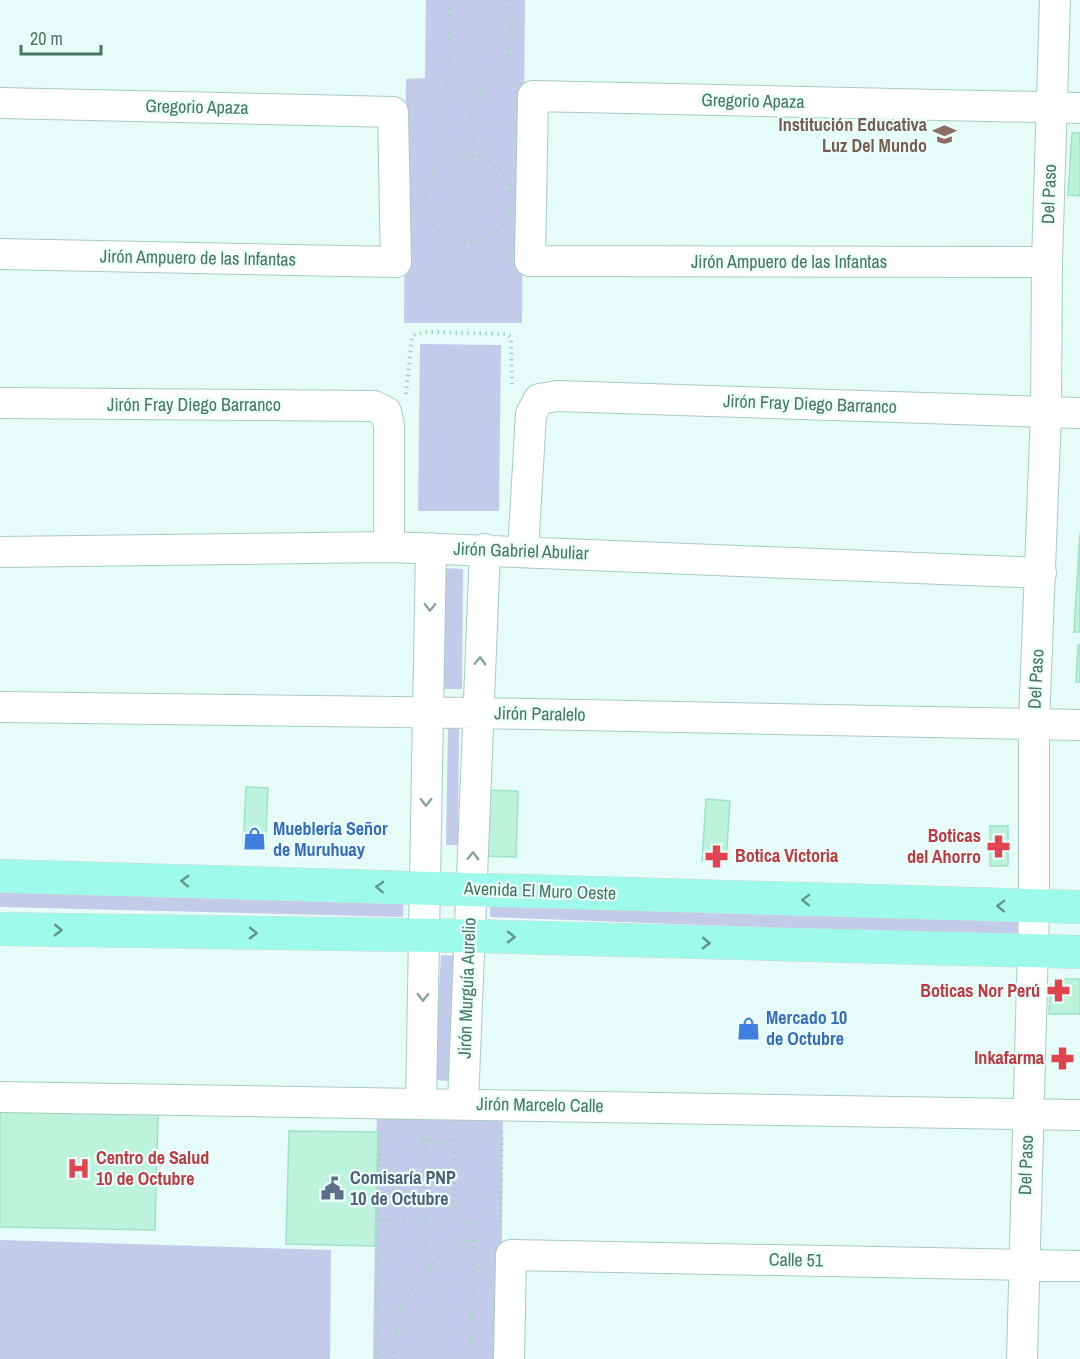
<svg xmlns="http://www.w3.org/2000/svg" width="1080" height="1359" font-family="'Archivo Narrow',sans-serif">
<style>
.green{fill:#c3cbea}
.building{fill:#bdf2dc;stroke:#9de4c7;stroke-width:1.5}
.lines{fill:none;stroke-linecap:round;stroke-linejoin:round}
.minor-casing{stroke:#a8cbbf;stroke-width:32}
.major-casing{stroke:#ccd8d3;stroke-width:34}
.path{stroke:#a0d7c0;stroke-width:4;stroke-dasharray:1.5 4.5;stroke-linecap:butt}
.minor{stroke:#fff;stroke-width:30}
.major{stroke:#9efbeb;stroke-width:33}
.oneway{stroke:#89a599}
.oneway2{stroke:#5f9684}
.labels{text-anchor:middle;stroke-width:4.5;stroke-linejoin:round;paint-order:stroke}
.street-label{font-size:18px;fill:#4a7562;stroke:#ebfffb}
.education-label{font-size:18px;font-weight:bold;fill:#785e54;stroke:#ebfffb;text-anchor:end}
.shop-label{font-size:18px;font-weight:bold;fill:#366cbe;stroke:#ebfffb;text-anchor:start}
.health-label{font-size:18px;font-weight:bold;fill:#be3a42;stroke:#ebfffb;text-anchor:end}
.service-label{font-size:18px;font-weight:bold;fill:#4e5e75;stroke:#ebfffb;text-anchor:start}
</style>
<rect width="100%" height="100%" fill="#e5fcf8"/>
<path class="green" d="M426,0h99l-3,323h-118l2,-244 19,-1z
M420,344l81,1 -2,166h-81z
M445,568l18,1 -1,120h-18z
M448,724h11l-1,121h-12z
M0,888l404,9 -1,20 -403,-10z
M490,899l530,19 -1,19 -529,-20z
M441,955l16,1 -7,125 -16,-1z
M377,1108l126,1 -2,250h-128z
M0,1240l331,10 -1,109h-330z"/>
<path class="building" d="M1072,133h8v63l-12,-1z
M1080,533v99h-6z
M1078,645h2v37h-4z
M246,787l22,1 -3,62 -22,-2z
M479,790l39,1 -2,66 -40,-1z
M706,799l24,2 -4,61 -24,-1z
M990,826h18v40h-18z
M1058,979h22v35h-31l1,-28z
M0,1106l158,4 -3,120 -155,-3z
M289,1131l89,1 -3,114 -89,-2z"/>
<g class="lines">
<defs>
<path id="minor" d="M0,103l393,9 3,150 -396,-8
M1047,262l-517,-1 3,-165 547,12
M0,403l374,3 12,6 3,13v122
M523,551l8,-137 8,-15 18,-3 523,17
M0,552l389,-5 652,26
M0,707l478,6 602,12
M0,1097l1080,18
M421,1103l10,-555
M463,1104l22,-555
M509,1359l2,-104 569,11
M1022,1359l12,-452v-183l12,-312 1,-150 8,-262"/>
<path id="major" d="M0,876l1080,31
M0,929l470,7 610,16"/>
</defs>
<use href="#minor" class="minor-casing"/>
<use href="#major" class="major-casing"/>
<path class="path" d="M447,94l3,-94
M470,95l3,62
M481,95l27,-40 4,-31 -6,-24
M425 199a43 43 0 1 1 86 0a43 43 0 1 1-86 0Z
M406,394l6,-57 4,-3 11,-2 80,2 4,4 1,49
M418,1133c13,14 32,12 46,0
M425,1139v131
M454,1140v82
M379,1220l95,1 -3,138
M500,1229l2,-97
M377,1359l2,-227
M393,1359c-2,-42 28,-99 68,-116 9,-4 18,-4 28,-4"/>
<use href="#minor" class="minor"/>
<use href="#major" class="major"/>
</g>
<defs><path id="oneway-chevron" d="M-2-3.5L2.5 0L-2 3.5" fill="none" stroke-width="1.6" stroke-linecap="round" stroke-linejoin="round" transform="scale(1.5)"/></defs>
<g class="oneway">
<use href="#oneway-chevron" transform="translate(430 607) rotate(91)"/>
<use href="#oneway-chevron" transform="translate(480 661) rotate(-88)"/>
<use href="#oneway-chevron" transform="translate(426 802) rotate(91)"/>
<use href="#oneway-chevron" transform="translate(473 856) rotate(-88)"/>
<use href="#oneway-chevron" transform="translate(423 997) rotate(91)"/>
</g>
<g class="oneway2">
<use href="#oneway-chevron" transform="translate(185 881) rotate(-178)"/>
<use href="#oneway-chevron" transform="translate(380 887) rotate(-178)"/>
<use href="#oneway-chevron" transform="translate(806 900) rotate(-178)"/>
<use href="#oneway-chevron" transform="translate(1001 906) rotate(-178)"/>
<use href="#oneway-chevron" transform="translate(58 930) rotate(1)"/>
<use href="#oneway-chevron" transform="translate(253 933) rotate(1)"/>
<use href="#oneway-chevron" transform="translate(511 937) rotate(1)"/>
<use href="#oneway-chevron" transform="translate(706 943) rotate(1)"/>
</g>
<defs>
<symbol id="school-bare" viewBox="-9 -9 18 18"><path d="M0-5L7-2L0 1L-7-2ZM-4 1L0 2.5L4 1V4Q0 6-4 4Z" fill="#8d6e63" stroke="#ebfffb" stroke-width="2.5" paint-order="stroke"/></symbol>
<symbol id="shop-bare" viewBox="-9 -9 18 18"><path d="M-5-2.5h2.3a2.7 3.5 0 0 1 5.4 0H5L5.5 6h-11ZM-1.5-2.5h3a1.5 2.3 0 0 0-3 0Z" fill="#3f7fe0" stroke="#ebfffb" stroke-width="2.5" paint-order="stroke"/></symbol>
<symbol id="pharmacy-bare" viewBox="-9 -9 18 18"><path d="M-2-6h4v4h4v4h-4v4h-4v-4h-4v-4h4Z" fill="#e0444e" stroke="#ebfffb" stroke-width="2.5" paint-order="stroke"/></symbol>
<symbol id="hospital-bare" viewBox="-9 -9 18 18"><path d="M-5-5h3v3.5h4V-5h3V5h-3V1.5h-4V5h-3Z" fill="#e0444e" stroke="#ebfffb" stroke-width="2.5" paint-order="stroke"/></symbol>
<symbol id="civic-bare" viewBox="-9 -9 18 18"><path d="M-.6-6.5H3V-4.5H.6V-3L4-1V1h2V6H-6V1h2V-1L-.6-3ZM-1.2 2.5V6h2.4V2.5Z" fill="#5c6f8a" stroke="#ebfffb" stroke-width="2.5" paint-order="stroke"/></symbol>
</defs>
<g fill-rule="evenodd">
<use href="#school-bare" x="928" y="118" width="33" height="33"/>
<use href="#shop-bare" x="238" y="822" width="33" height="33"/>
<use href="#pharmacy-bare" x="982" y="830" width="33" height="33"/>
<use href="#pharmacy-bare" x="700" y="840" width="33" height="33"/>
<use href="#pharmacy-bare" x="1042" y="974" width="33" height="33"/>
<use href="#shop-bare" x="732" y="1012" width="33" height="33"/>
<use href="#pharmacy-bare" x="1046" y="1042" width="33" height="33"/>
<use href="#hospital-bare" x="62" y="1152" width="33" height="33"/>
<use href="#civic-bare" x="316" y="1172" width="33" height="33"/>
</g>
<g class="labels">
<g class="street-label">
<text transform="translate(753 101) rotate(1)" y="6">Gregorio Apaza</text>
<text transform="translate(197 107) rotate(1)" y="6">Gregorio Apaza</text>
<text transform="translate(1049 194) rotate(-88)" y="6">Del Paso</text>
<text transform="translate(198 258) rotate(1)" y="6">Jirón Ampuero de las Infantas</text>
<text x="789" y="268">Jirón Ampuero de las Infantas</text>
<text transform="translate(810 404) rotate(2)" y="6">Jirón Fray Diego Barranco</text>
<text x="194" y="411">Jirón Fray Diego Barranco</text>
<text transform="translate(521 551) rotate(2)" y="6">Jirón Gabriel Abuliar</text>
<text transform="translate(1036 679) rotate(-87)" y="6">Del Paso</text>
<text transform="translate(540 714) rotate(1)" y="6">Jirón Paralelo</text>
<text transform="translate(540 891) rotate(2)" y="6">Avenida El Muro Oeste</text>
<text transform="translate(467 988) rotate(-88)" y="6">Jirón Murguía Aurelio</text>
<text transform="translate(540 1105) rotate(1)" y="6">Jirón Marcelo Calle</text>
<text transform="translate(1026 1165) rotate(-88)" y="6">Del Paso</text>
<text transform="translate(796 1260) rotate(1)" y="6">Calle 51</text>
</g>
<g class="education-label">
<text x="927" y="131">Institución Educativa<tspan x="927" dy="21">Luz Del Mundo</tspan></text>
</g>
<g class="shop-label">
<text x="273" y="835">Mueblería Señor<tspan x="273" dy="21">de Muruhuay</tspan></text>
<text x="766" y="1024">Mercado 10<tspan x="766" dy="21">de Octubre</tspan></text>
</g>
<g class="health-label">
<text x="981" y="842">Boticas<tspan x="981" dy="21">del Ahorro</tspan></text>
<text x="735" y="862" text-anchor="start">Botica Victoria</text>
<text x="1040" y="997">Boticas Nor Perú</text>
<text x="1044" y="1064">Inkafarma</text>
<text x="96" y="1164" text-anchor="start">Centro de Salud<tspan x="96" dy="21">10 de Octubre</tspan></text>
</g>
<g class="service-label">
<text x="350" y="1184">Comisaría PNP<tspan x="350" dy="21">10 de Octubre</tspan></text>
</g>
</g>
<path d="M21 45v9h80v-9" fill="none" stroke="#4a7562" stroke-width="3"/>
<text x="30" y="45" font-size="18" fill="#4a7562" stroke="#ebfffb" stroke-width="4.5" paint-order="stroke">20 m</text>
</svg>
